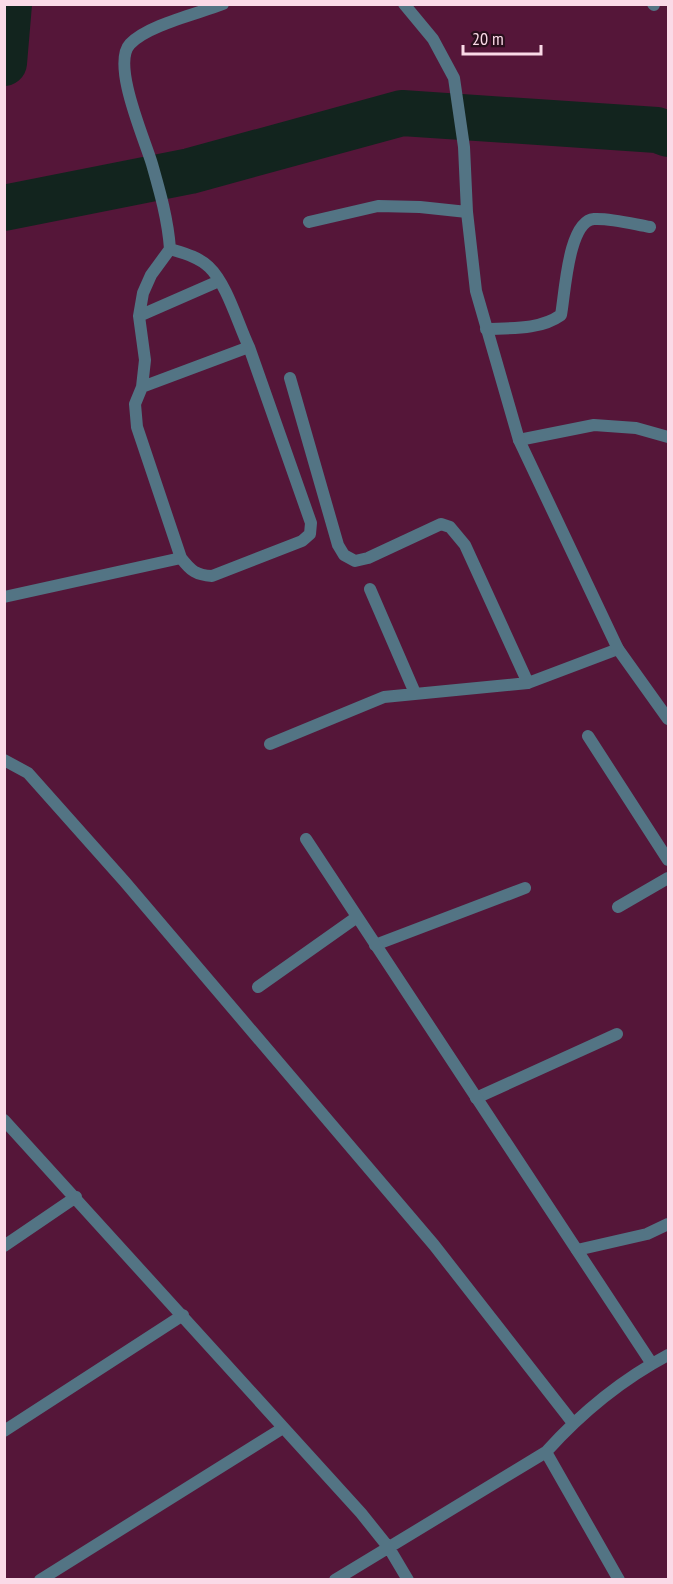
<svg xmlns="http://www.w3.org/2000/svg" width="673" height="1584" font-family="'PT Sans Narrow',sans-serif">
<style>
.lines{fill:none;stroke-linecap:round;stroke-linejoin:round}
.river{stroke:#12241e;stroke-width:46}
.lane{stroke:#537484;stroke-width:12}
.street{stroke:#537484;stroke-width:12}
</style>
<rect width="100%" height="100%" fill="#551639"/>
<g class="lines">
<path class="river" d="M4,63l5,-59
M4,208l186,-37 212,-58 255,17 11,4"/>
<path class="lane" d="M223,4c-26,10 -75,21 -93,40 -19,20 15,96 22,120 8,28 16,56 18,85l-19,26 -8,18 -4,23 6,44 -3,27 -7,17 2,23 44,131c10,13 15,17 31,18l90,-35 8,-7 1,-11 -62,-176
M139,316l80,-35
M486,329c25,-1 54,1 75,-14 4,-21 7,-94 33,-96 17,-1 39,5 56,8
M290,378l48,167 6,10 11,6 13,-3 73,-34 9,3 15,18 63,138
M142,387l107,-40c-11,-23 -22,-63 -40,-80 -10,-10 -26,-14 -39,-18
M519,440l75,-15 42,3 32,9
M370,589l45,104
M4,597l177,-39
M588,736l80,124
M270,744l114,-47 144,-14 90,-34
M618,907l50,-29
M375,945l150,-57
M476,1098l141,-64
M577,1250l70,-16 21,-10"/>
<path class="street" d="M404,4l29,35 21,39 10,69 3,65 9,79 43,149 99,209 50,70
M653,4l1,1
M309,222l69,-16 42,1 47,5
M4,760l24,13 97,109 309,363 139,178
M306,839l346,525
M258,987l99,-70
M4,1120l357,393 28,35 19,32
M4,1246l72,-49
M4,1431l179,-116
M546,1452l73,128
M40,1580l243,-152
M335,1580l211,-128c36,-40 75,-72 122,-97"/>
</g>
<rect width="673" height="1584" fill="none" stroke="#fadae7" stroke-width="12"/>
<path d="M463 45v9h78v-9" fill="none" stroke="#fadae7" stroke-width="3"/>
<text x="472" y="45" font-size="18" fill="#fadae7" stroke="#2a0f1d" stroke-width="4.5" paint-order="stroke">20 m</text>
</svg>
